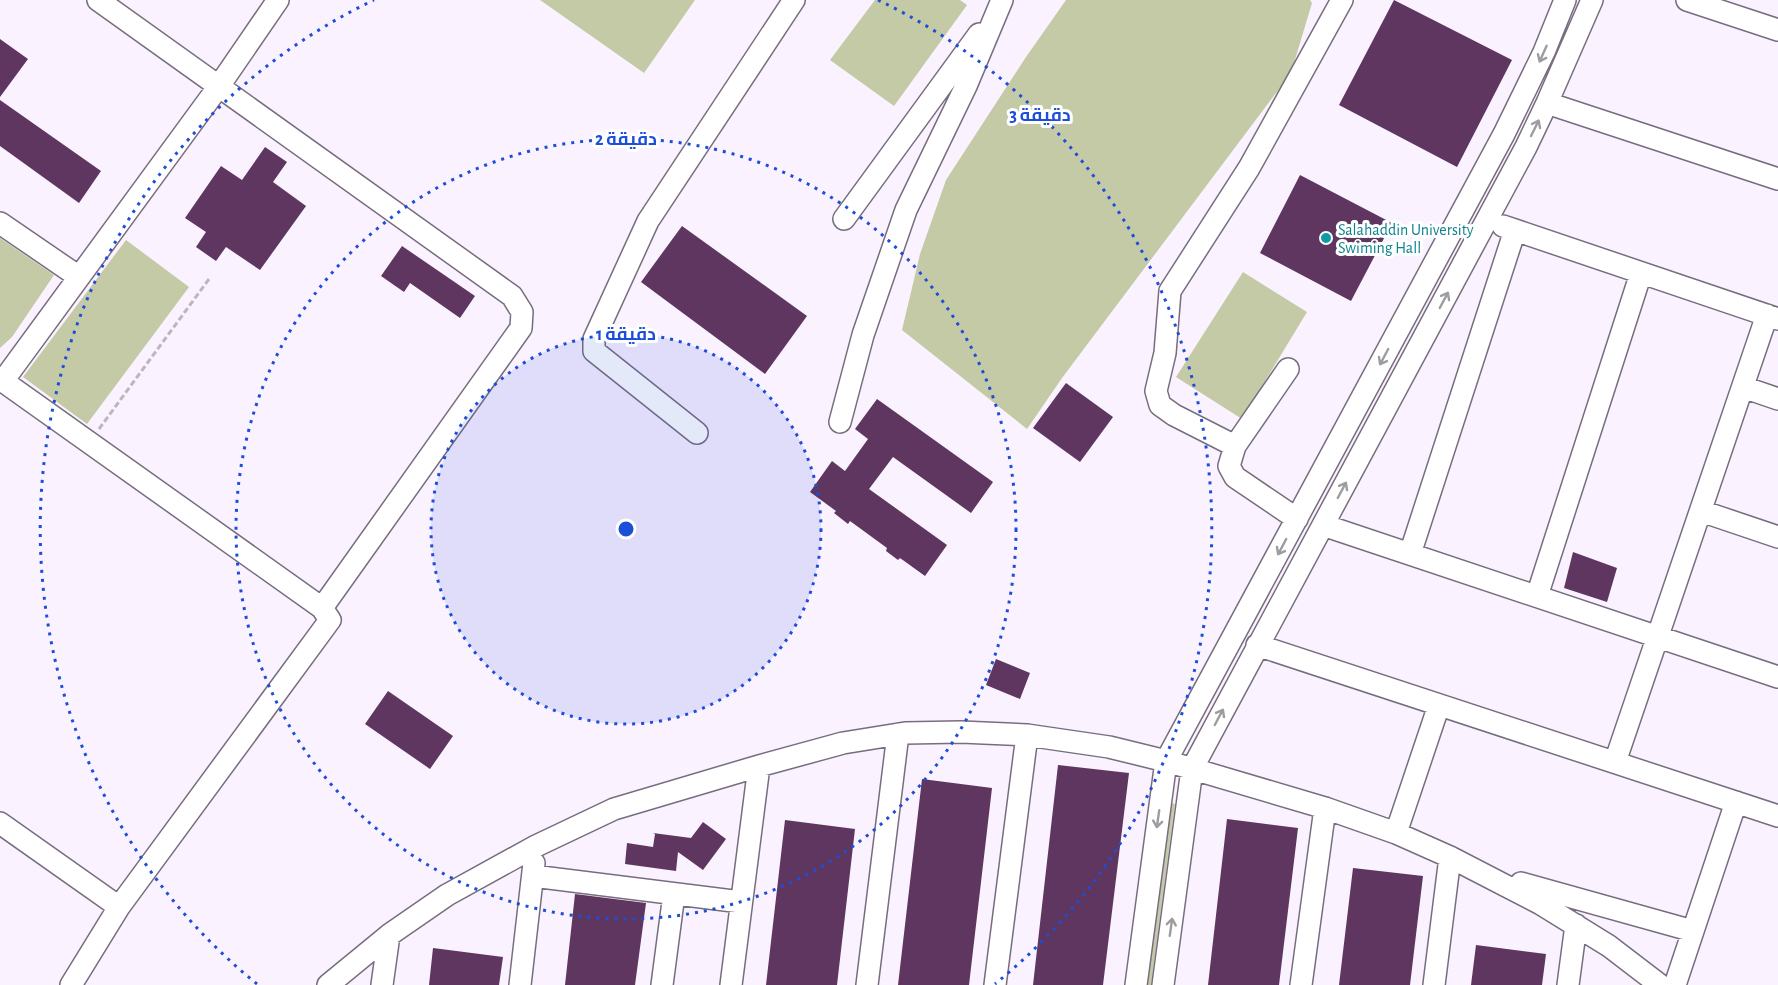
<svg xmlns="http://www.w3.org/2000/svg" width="1778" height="985" font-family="'Alegreya Sans',Cairo,sans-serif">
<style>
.green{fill:#c3caa5}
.building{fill:#5e3660}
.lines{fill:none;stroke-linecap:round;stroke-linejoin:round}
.minor-casing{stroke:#786d7f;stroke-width:24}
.path{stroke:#bdb6c1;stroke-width:3;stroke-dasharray:6 3;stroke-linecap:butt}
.minor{stroke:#fff;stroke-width:21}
.oneway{stroke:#9e9ca0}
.ring{fill:none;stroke:#1d4ed8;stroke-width:3;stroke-dasharray:3 6}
.culture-dot{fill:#0f9aa8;stroke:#fff;stroke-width:2}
.labels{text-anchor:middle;stroke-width:6;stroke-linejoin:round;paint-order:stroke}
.culture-label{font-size:16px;fill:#0d838f;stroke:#fff;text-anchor:start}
.centre{fill:#1d4ed8;stroke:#fff;stroke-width:3}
.ring-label{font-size:18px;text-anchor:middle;font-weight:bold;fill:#1d4ed8;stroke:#fff;stroke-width:6;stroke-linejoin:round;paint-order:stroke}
</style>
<rect width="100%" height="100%" fill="#faf2fe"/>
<path class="green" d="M540,0h155l-51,73z
M875,0h85l7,5 -73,101 -64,-46z
M1066,0h244l2,3 -21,70 -229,305 -35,51 -125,-99 18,-76 26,-74 80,-123z
M0,238l54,37 -42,62 -12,11z
M126,240l63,47 -102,137 -64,-47z
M1243,272l64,40 -65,107 -66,-42z
M1171,803l4,1 -24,181h-4z"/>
<path class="building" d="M1394,0l118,60 -55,107 -118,-62z
M0,39l28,20 -28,38z
M0,100l101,71 -22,32 -79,-57z
M265,147l22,15 -14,20 33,24 -46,64 -34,-23 -10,14 -20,-14 10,-15 -21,-14 36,-52 21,14z
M1300,175l92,48 -41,78 -91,-48z
M682,226l125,90 -42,58 -124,-92z
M402,246l73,50 -15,22 -50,-35 -6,9 -23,-16z
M1066,383l47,34 -33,45 -47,-34z
M877,399l116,83 -22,31 -78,-56 -24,32 78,56 -22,31 -25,-18 -2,2 -12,-9 1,-3 -37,-27 -2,3 -14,-11 2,-2 -26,-19 22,-31 13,10 23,-32 -13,-10z
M1573,552l44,16 -10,34 -43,-14z
M996,659l34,14 -10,26 -34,-14z
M388,691l65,45 -23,33 -65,-45z
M1058,765l71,8 -26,212h-70z
M922,779l70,9 -23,197h-71z
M1227,819l71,9 -19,157h-71z
M785,820l70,9 -18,156h-71z
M703,822l23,17 -23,31 -25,-18 -2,19 -51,-7 2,-21 26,4 2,-13 -2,-1 38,5z
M1353,868l70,8 -13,109h-71z
M575,894l71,9 -11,82h-70z
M1476,945l70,9 -4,31h-71z
M433,948l70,9 -4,28h-70z"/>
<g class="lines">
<defs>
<path id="minor" d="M98,0l414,296 10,16 -1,16 -199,280
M1687,0l91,30
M1547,103l231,76
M844,219l135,-185
M0,223l79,54
M1503,226l275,93
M1288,369l-53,77 -6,20 6,11 62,42
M0,379l322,229 8,12 -211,287 -48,78
M3,381l216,-295 59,-86
M1743,387l35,12
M840,422l23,-87 43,-125 60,-124 36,-86
M697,433l-103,-82v-12l54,-118 146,-221
M1235,446l-61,-31 -14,-10 -4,-14 9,-38 5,-62 79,-123 93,-168
M1701,511l77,26
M1323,525l455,152
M1410,554l105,-324
M1537,596l104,-323
M1257,645l521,171
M1615,762l152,-447
M0,823l119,84
M1396,833l43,-128
M533,876l208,26
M1521,883l172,48
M328,985l61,-50 58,-40 89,-49 78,-37 145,-43 84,-23 62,-10 56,-1 66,3 82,12 57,14 159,47 71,25 54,24 91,47 68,42 51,39
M382,985l7,-50
M520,985l14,-122
M662,985l12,-91
M731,985l28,-219
M867,985l31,-251
M995,985l32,-250
M1136,985l30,-224 338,-627 40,-82 21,-52
M1163,985l29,-216 334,-622 21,-44 45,-103
M1301,985l24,-177
M1434,985l16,-128
M1568,985l8,-60
M1675,985l61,-183"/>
</defs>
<use href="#minor" class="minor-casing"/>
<path class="path" d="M99,429l110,-150"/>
<use href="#minor" class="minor"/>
</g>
<defs><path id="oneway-shaft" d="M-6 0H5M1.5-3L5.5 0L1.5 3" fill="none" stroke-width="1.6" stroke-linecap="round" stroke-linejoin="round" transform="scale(1.5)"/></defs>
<g class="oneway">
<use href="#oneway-shaft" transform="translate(1543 54) rotate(114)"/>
<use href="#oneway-shaft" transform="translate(1535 128) rotate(-64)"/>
<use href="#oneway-shaft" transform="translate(1444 300) rotate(-62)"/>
<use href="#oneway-shaft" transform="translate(1384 357) rotate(118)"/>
<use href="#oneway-shaft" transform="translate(1342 490) rotate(-62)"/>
<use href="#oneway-shaft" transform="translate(1282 547) rotate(118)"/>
<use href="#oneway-shaft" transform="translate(1219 717) rotate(-62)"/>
<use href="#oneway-shaft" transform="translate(1158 819) rotate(98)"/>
<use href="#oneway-shaft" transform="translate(1171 927) rotate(-82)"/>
</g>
<circle cx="626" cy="529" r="195" fill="#1d4ed8" fill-opacity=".12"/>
<g class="ring">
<circle cx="626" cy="529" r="195"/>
<circle cx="626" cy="529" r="390"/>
<path d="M257 984A586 586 0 0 1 374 0M878 0A586 586 0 0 1 995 984"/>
</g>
<circle class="culture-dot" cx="1326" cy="238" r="6"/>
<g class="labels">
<g class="culture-label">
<text x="1338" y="235">Salahaddin University<tspan x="1338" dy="18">Swiming Hall</tspan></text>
</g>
</g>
<circle cx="626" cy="529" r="9" class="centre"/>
<g class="ring-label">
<text x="1040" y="121">3 دقيقة</text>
<text x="626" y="145">2 دقيقة</text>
<text x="626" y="340">1 دقيقة</text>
</g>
</svg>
